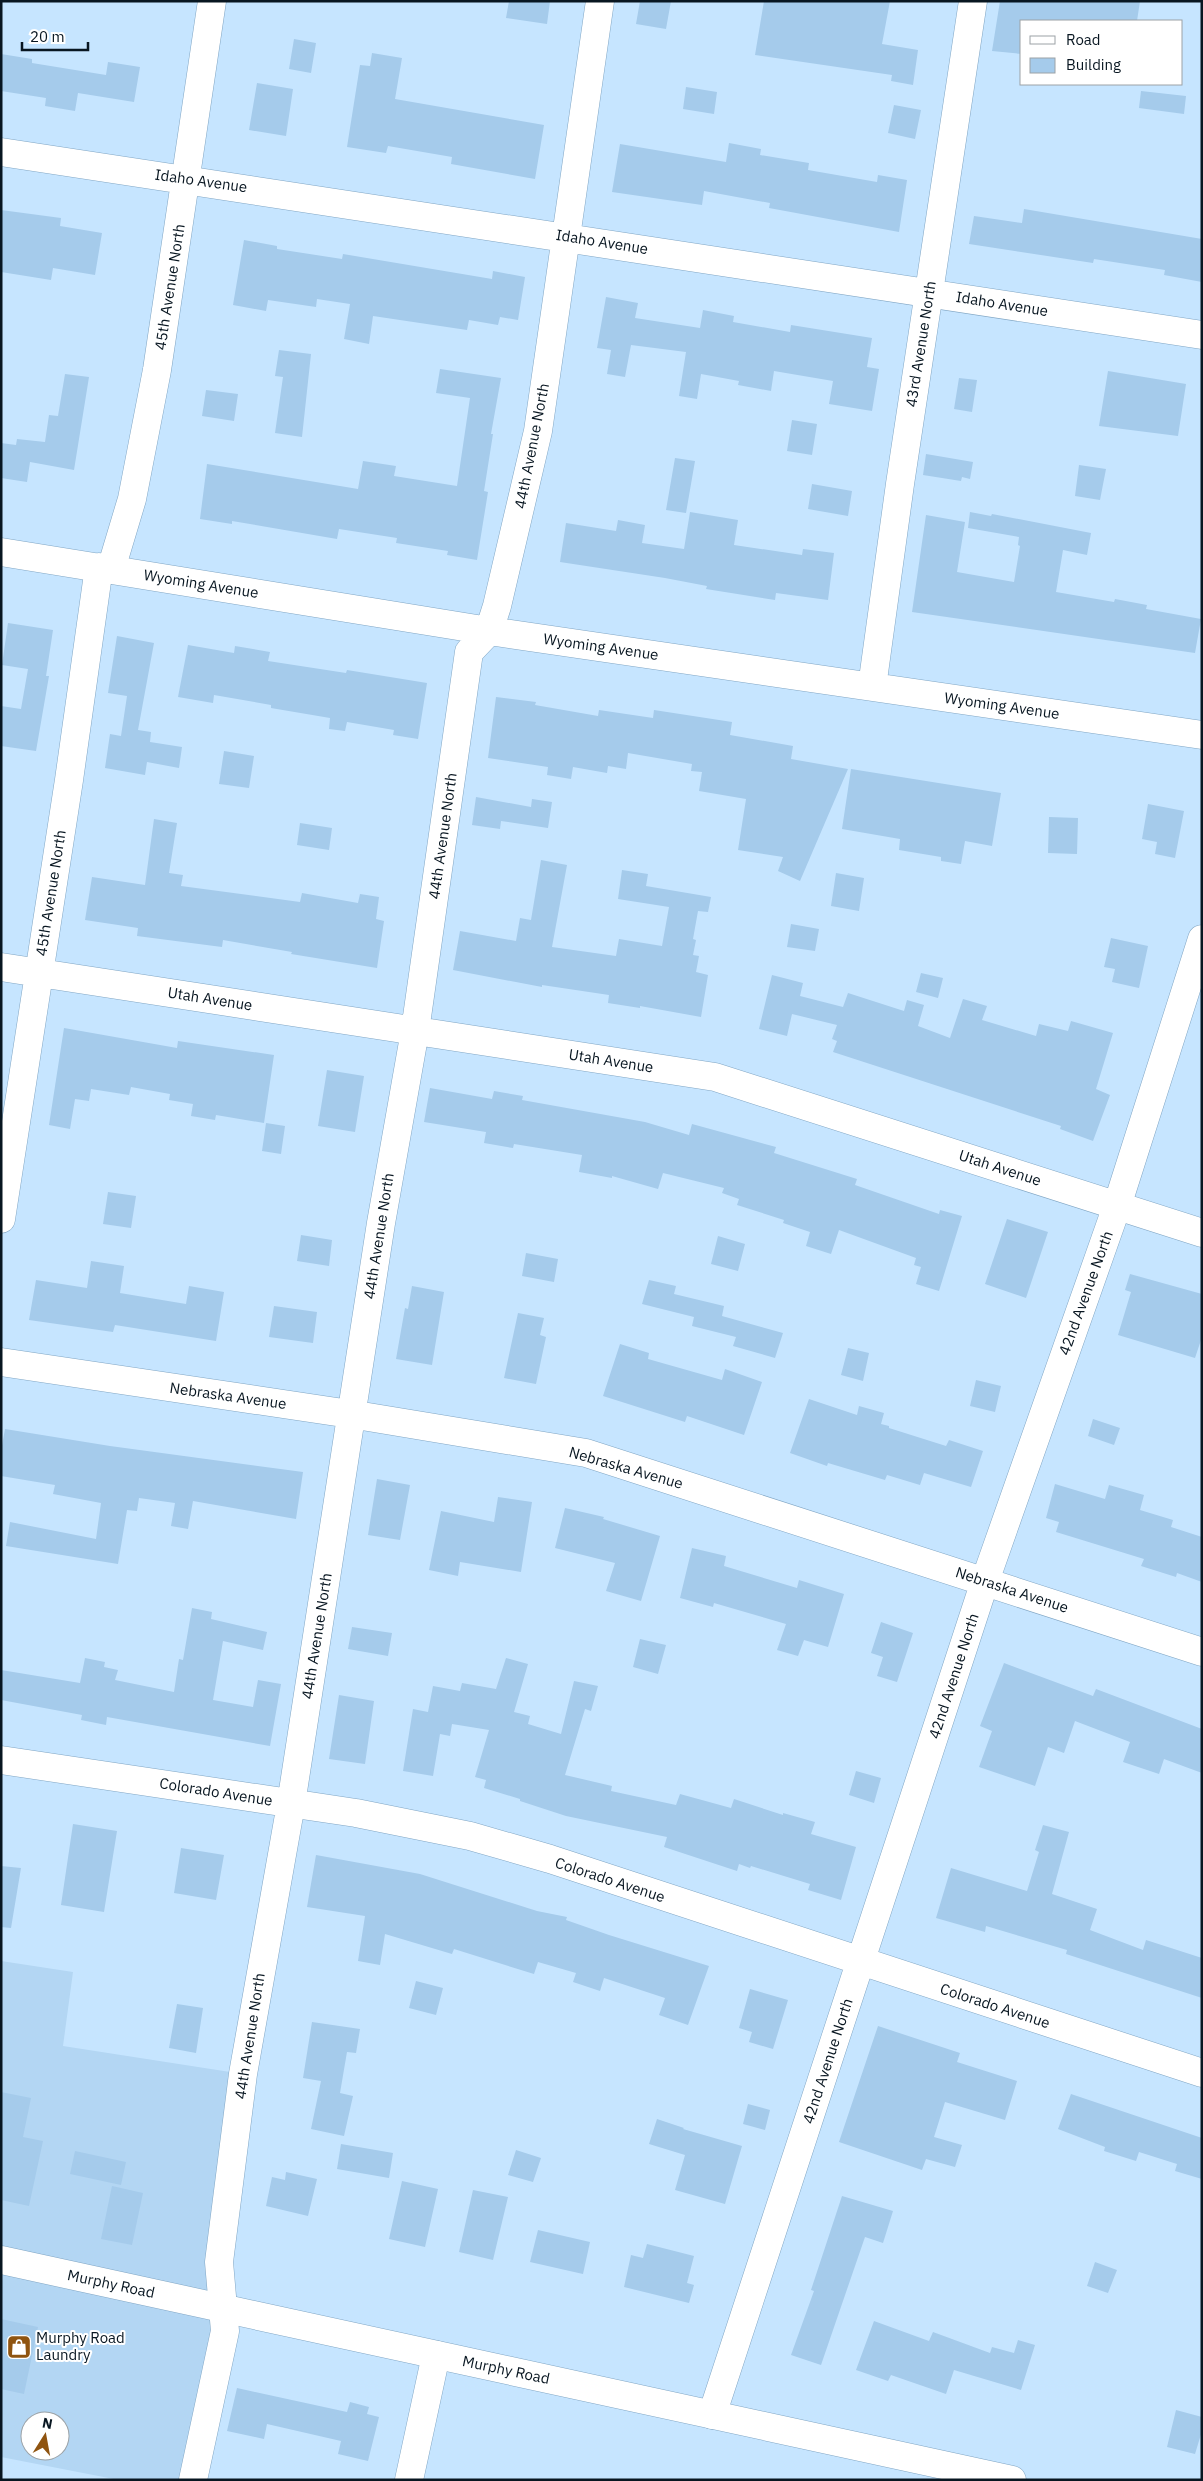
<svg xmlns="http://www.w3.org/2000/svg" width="1203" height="2481" font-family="'IBM Plex Sans',sans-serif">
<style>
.built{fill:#b3d6f3;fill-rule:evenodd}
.building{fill:#a5cbeb}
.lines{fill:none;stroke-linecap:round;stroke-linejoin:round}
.minor-casing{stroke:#81a6c4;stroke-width:29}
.major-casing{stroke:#81a6c4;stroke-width:29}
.minor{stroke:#fff;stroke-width:28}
.major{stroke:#fff;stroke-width:28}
.labels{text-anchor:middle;stroke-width:4;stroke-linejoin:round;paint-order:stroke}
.street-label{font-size:15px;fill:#081621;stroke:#fff}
.poi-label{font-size:15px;fill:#081621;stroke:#fff;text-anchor:start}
</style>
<rect width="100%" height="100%" fill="#c6e5ff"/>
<path class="built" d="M1,1961l72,11 -10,74 180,28 -20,233 -30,173h-74l-118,-23zM30,2421h30v30h-30z"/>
<path class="building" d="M509,1h41l-3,23 -41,-6z
M640,1h31l-5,28 -30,-5z
M764,1h126l-8,43 36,6 -5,35 -22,-4 1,-6 -137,-20z
M1000,1h140l-3,20h-115v33l-30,-3z
M294,39l22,4 -5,30 -22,-4z
M372,53l30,5 -7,41 149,26 -9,54 -84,-15 1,-7 -64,-11 -2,7 -39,-6 13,-82 10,1z
M1,54l31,5v4l74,12 2,-13 32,5 -6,35 -56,-9 -3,18 -30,-5 1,-8 -45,-7z
M257,83l36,6 -7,47 -37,-6z
M686,87l31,5 -3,22 -31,-5z
M1141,91l45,5 -2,18 -45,-6z
M894,105l27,5 -6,29 -27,-6z
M729,143l32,6 -1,6 49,8 -1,7 69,12 1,-7 29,5 -8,52 -130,-24 1,-5 -66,-12 -2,14 -90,-13 8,-48 106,18z
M1024,209l178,30v43l-38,-7 1,-5 -71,-11 -1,4 -124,-19 5,-28 48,7z
M1,210l60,8 -1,8 42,7 -7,42 -42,-7 -2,12 -50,-8z
M244,240l33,6v3l65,10 1,-5 149,25 1,-8 32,6 -7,43 -18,-3 -2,8 -29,-5 -2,10 -94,-14 -4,28 -25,-5 6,-35 -33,-5 -1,8 -48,-7 -2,11 -33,-6z
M606,297l32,6 -3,15 65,10 3,-18 31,6 -1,6 57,10 1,-7 81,13 -5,29 12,2 -7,42 -43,-7 4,-23 -59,-10 -3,20 -33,-6 1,-4 -38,-7 -4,25 -18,-3 7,-44 -55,-7 -6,32 -18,-3 4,-24 -14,-2z
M279,350l32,4 -9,83 -27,-4 8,-56 -8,-1z
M440,369l61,9 -10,56h2l-9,57 4,1 -11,68 -30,-5 1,-4 -52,-8 1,-5 -58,-9 -2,10 -105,-18v3l-32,-5 7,-55 151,25 5,-28 33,5 -2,10 63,10 13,-88 -34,-5z
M1108,371l78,13 -8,52 -79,-10z
M65,374l24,3 -15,93 -44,-8 -3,20 -26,-4v-35l15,2 1,-6 28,3 4,-27 9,1z
M959,378l18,2 -5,32 -18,-3z
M206,390l32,4 -4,27 -32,-5z
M792,420l25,4 -5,31 -25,-4z
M926,454l47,8 -3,17 -8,-2 -1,4 -38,-6z
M675,458l20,3 -9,52 -20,-3z
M1079,465l27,4 -6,31 -25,-4z
M812,484l40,7 -4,25 -40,-7z
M690,512l48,8 -4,25 68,10 1,-6 31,4 -6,47 -52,-7 -1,7 -69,-11 1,-3 -42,-8 -105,-16 6,-39 50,8 2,-11 27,5 -3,18 42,6z
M970,512l21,4 1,-2 99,19 -4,22 -24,-5 -7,42 58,10 1,-3 32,6 -1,4 55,10 -6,34 -283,-41 14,-97 39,7 -8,50 57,10 6,-36 -2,-1 1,-8 -51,-9z
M8,623l45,7 -7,46h3l-13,75 -35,-5v-40l20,3 7,-40 -26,-4z
M117,636l37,7 -16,87 13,2 -1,10 32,5 -3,21 -32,-6 -2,13 -40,-7 5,-34 11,2 6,-40 -19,-3z
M188,645l46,8 1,-7 35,6 -2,9 78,12 1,-3 80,13 -9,56 -25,-4 1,-5 -47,-8 -2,9 -16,-2 1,-11 -59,-10v-3l-57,-10 -1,8 -35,-6z
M496,697l40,5 -1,3 63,11 1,-6 54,8 1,-8 78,12 -2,13 63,11 -2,13 57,10 -48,112 -22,-10 5,-14 -45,-7 8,-51 -47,-8 3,-19 -11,-1 1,-7 -64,-11 -2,16 -18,-3 -1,7 -34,-6 -2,12 -24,-4 1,-8 -60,-9z
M224,751l30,5 -5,32 -30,-4z
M851,769l150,24 -9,53 -27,-5 -4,23 -20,-3v-4l-42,-7 1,-11 -58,-10z
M476,797l55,10 1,-8 20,3 -4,26 -47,-7 -1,8 -28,-4z
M1148,804l36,7 -9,47 -20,-4 2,-12 -15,-3z
M1049,817l29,1 -1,36 -29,-1z
M154,819l23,4 -8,50 14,2 -2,11 119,16 2,-9 56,10 2,-9 19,3 -3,22 8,2 -7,47 -86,-14 1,-2 -69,-12 -1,7 -85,-11 1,-8 -53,-8 7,-43 53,8z
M300,823l32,5 -3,22 -32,-5z
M541,860l26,5 -15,82 64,9 3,-17 43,7 7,-39 -51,-8 4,-29 26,4 -2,12 65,11 -3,15 -10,-1 -5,28 3,1 -3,15 6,1 -3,16 12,3 -7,42 -61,-11v2l-32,-5 1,-8 -67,-10v2l-89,-17 7,-39 56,10 4,-23 11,2z
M836,873l28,5 -5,33 -28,-5z
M791,924l28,5 -4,22 -28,-4z
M1111,938l37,8 -9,42 -27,-6 3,-13 -11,-2z
M921,973l22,5 -5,20 -22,-6z
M772,975l31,8 -3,13 43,11 5,-14 56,18 3,-11 17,5 -6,21 32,12 13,-39 24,7 -5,14 54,16 3,-12 29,7 3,-10 42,12 -17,56 14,6 -17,46 -33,-12 1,-3 -228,-74 4,-11 -5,-2 5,-14 -45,-11 -5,22 -28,-7z
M64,1028l113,20 1,-7 96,14 -10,68 -48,-8 -1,5 -24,-4 2,-12 -24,-4 1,-6 -39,-7 -2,8 -38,-6 -2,12 -14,-2 -5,30 -21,-4z
M327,1070l37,6 -9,56 -37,-6z
M430,1088l62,11 2,-8 29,5 -1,4 123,22 44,13 3,-11 84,23 -2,6 83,26 -2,6 84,29 1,-4 22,6 -23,75 -23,-7 5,-17 -7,-2 2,-7 -77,-28 -8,24 -25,-8 4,-14 -27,-9 1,-3 -47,-15 2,-6 -17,-6 2,-5 -61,-15 -5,16 -46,-13v2l-33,-6 3,-17 -68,-11 -1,4 -29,-5 2,-11 -62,-10z
M266,1123l19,3 -4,28 -19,-3z
M108,1192l28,4 -5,32 -28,-4z
M1007,1219l41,13 -22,66 -41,-14z
M301,1235l31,5 -3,26 -32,-5z
M718,1236l27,8 -7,27 -27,-7z
M526,1253l32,6 -4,23 -32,-6z
M91,1261l33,5 -4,27 66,11 3,-18 35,6 -8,49 -101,-16 -2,7 -84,-12 7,-40 51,8z
M1130,1274l72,20v43l-7,21 -77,-23 13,-43 -6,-2z
M649,1280l27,6 -2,8 50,12 -2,10 61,17 -8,25 -42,-12 3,-9 -44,-11 2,-9 -52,-13z
M412,1286l32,6 -12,73 -36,-6 9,-51 3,1z
M274,1306l43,6 -4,31 -44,-6z
M518,1313l26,5 -4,17 6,2 -10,47 -32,-6z
M620,1344l29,9 -1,6 74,21 3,-11 37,13 -18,53 -57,-19 -2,6 -82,-26z
M848,1348l21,5 -6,28 -22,-6z
M976,1380l25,6 -6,26 -25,-6z
M809,1399l48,16 2,-9 25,7 -3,11 8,2v2l57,18 3,-6 34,11 -12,36 -47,-14 -4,12 -33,-10 -2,5 -57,-17 -1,3 -37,-13z
M1093,1419l27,9 -6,17 -26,-9z
M5,1429l105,17 193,26 -7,47 -103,-18 -5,28 -17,-3 4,-23 -36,-5 -2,13 -10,-1 -9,54 -112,-18 4,-24 86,17 5,-36 -48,-9 2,-9 -54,-9v-25z
M377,1479l33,6 -10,55 -32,-5z
M1055,1484l50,15 4,-14 35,10 -4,15 33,10 -2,7 31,10v45l-25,-9 -1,4 -35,-11 3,-7 -88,-27 3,-10 -13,-4z
M498,1497l34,5 -11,70 -61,-10 -2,14 -29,-6 12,-59 53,11z
M565,1508l39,9 -1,2 57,17 -19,65 -35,-10 9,-28 -60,-15z
M692,1548l34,8 -2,10 73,22 2,-8 45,14 -16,53 -24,-7 -6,16 -21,-6 9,-26 -72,-21 -1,4 -33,-9z
M192,1608l20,4 -1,7 56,13 -4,18 -40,-9 -10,59 40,7 5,-27 23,4 -11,62 -163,-29 -1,8 -25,-5 1,-5 -81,-15v-30l79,13 5,-25 20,4 -1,5 14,3 -3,10 59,12 5,-33 4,1z
M881,1622l32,11 -16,49 -20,-6 6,-19 -12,-4z
M352,1627l40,6 -4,23 -40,-7z
M640,1639l26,6 -8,29 -25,-7z
M506,1658l22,6 -14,48 16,4 -2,8 33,10 13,-53 24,5 -7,25 -6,-2 -20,66 47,11 -1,5 65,14 4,-11 51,14 3,-9 49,16v-2l32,9 -4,12 45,13 -15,53 -33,-10 2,-6 -59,-18 -1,2 -11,-4 -2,7 -73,-24 3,-10 -101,-21 -46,-15v-2l-36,-11 2,-8 -11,-3 14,-47 -37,-6 -2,12 -10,-2 -7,42 -30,-5 10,-62 15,3 5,-26 27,5 2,-8 34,6z
M1004,1663l89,33 3,-7 106,40v44l-38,-14 -5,15 -36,-12 7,-20 -55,-21 -11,32 -16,-6 -13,39 -56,-19 13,-36 -12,-5z
M339,1695l35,6 -9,63 -36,-5z
M856,1771l25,7 -7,25 -25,-8z
M73,1824l44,7 -13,81 -43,-7z
M1043,1825l26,7 -17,62 45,15 -7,21 53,20 3,-10 56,18v40l-136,-44 1,-4 -81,-24 -1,6 -49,-14 15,-50 76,23 12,-39 -4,-2z
M181,1848l43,7 -8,45 -42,-7z
M316,1855l104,19 117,37 30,6 -1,3 43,15 100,31 -21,59 -29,-10 6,-17 -61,-20 -4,13 -27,-9 3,-9 -38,-11 -4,12 -80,-25 -2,5 -67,-20 -5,31 -22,-4 7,-45 -58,-9z
M1,1866l20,2 -10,60 -10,-1z
M416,1981l27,7 -7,27 -27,-7z
M750,1989l38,11 -15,49 -24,-7 3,-10 -13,-4z
M177,2004l26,4 -7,45 -27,-5z
M312,2022l48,7 -4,24 -9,-1 -7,41 13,3 -9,40 -33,-7 10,-48 -18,-3z
M878,2026l82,27 -3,9 60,19 -12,39 -60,-18 -11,35 28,8 -7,22 -29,-8 -4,11 -83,-28z
M1,2092l30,6 -8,39 20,4 -14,65 -28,-6z
M1071,2094l131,44v41l-27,-8 2,-7 -38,-12 -3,9 -32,-10 1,-4 -47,-18z
M748,2104l22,6 -5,20 -22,-6z
M657,2119l27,9 -1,1 59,17 -17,58 -50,-14 10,-35 -36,-11z
M341,2144l52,9 -4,25 -52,-9z
M516,2150l25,8 -8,24 -25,-7z
M75,2151l51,11 -5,23 -51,-11z
M286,2172l31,7 -9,37 -42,-10 6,-29 13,3z
M402,2181l36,8 -13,58 -36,-8z
M112,2186l31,7 -11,52 -31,-6z
M473,2190l35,7 -15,63 -34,-8z
M842,2196l51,15 -10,32 -18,-6 -44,128 -30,-10 23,-64 -3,-1z
M538,2230l52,12 -7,32 -53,-12z
M647,2244l47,12 -7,27 7,2 -5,18 -65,-16 7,-32 12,3z
M1095,2262l22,8 -9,23 -21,-7z
M1,2319l37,8 -14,67 -23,-5z
M874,2321l55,20 4,-9 57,21 2,-6 22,6 4,-13 17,5 -14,45 -67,-20 -8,24 -55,-19 -3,6 -32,-11z
M237,2388l110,24 3,-10 19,5 -2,7 12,3 -11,44 -30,-7 3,-13 -74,-17 -3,15 -37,-8z
M1176,2410l26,7v14l-7,23 -28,-7z"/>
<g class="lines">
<defs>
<path id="minor" d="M1,152l1201,183
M1,552l488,79 713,104
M111,569l21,-70 25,-129 55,-369
M872,687l28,-203 73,-483
M1,967l714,110 487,156
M1,1219l68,-439 30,-213
M1,1362l349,52 236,39 616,199
M1,1760l355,53 114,23 80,23 652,214
M712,2415l273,-834 132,-375 85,-267
M193,2480l32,-149 -6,-69 24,-188 48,-270 90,-581 34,-192 54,-379 20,-21 8,-25 41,-175 62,-430
M409,2480l27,-125"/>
<path id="major" d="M1,2260l1011,220"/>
</defs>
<use href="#minor" class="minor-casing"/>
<use href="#major" class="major-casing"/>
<use href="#minor" class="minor"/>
<use href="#major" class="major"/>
</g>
<defs>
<symbol id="shop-square" viewBox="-11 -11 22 22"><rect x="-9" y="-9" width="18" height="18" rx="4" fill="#8f5410" stroke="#fff"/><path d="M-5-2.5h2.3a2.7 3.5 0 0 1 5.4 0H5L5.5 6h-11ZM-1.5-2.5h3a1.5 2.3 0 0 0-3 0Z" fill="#fff"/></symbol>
</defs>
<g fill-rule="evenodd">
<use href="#shop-square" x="5" y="2333" width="28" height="28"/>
</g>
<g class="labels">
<g class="street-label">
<text transform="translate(201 181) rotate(8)" y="5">Idaho Avenue</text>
<text transform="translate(602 242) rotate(9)" y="5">Idaho Avenue</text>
<text transform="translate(170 287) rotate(-81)" y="5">45th Avenue North</text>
<text transform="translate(1002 304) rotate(9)" y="5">Idaho Avenue</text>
<text transform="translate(921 344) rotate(-81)" y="5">43rd Avenue North</text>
<text transform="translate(532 446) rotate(-79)" y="5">44th Avenue North</text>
<text transform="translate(201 584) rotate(9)" y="5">Wyoming Avenue</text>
<text transform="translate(601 647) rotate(8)" y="5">Wyoming Avenue</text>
<text transform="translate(1002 706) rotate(8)" y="5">Wyoming Avenue</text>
<text transform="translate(443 836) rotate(-82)" y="5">44th Avenue North</text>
<text transform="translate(51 893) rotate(-81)" y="5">45th Avenue North</text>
<text transform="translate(210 999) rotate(9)" y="5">Utah Avenue</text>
<text transform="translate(611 1061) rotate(9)" y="5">Utah Avenue</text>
<text transform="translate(1000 1168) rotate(18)" y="5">Utah Avenue</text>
<text transform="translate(379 1236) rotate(-81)" y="5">44th Avenue North</text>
<text transform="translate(1086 1293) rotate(-70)" y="5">42nd Avenue North</text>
<text transform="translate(228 1396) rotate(8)" y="5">Nebraska Avenue</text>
<text transform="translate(626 1468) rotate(16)" y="5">Nebraska Avenue</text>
<text transform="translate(1012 1590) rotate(18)" y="5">Nebraska Avenue</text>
<text transform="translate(317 1636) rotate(-81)" y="5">44th Avenue North</text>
<text transform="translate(954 1676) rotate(-72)" y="5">42nd Avenue North</text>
<text transform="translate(216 1792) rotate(9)" y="5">Colorado Avenue</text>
<text transform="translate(610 1880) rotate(18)" y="5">Colorado Avenue</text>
<text transform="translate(995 2006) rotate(18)" y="5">Colorado Avenue</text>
<text transform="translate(250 2036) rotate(-81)" y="5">44th Avenue North</text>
<text transform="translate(828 2061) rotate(-72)" y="5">42nd Avenue North</text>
<text transform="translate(111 2284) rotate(12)" y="5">Murphy Road</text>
<text transform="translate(506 2370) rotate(12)" y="5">Murphy Road</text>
</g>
<g class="poi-label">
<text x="36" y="2343">Murphy Road<tspan x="36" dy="17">Laundry</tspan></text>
</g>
</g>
<rect width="1203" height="2481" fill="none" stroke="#081621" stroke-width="5"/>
<rect x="1020" y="20" width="162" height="65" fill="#ffffff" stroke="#9ca2a6"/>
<rect x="1030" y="36" width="25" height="8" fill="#ffffff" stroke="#9ca2a6"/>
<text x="1066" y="45" font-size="15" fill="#081621">Road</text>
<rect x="1030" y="58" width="25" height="15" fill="#a5cbeb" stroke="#9ca2a6"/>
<text x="1066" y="70" font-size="15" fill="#081621">Building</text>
<g transform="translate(45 2436) rotate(11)"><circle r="24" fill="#ffffff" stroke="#9ca2a6"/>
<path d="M0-4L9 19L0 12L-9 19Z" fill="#8f5410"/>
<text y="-8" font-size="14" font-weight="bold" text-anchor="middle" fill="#081621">N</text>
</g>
<path d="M22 42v8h66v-8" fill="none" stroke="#081621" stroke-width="2.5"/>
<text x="30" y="42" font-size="15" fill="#081621" stroke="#ffffff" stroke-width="4" paint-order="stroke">20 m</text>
</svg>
